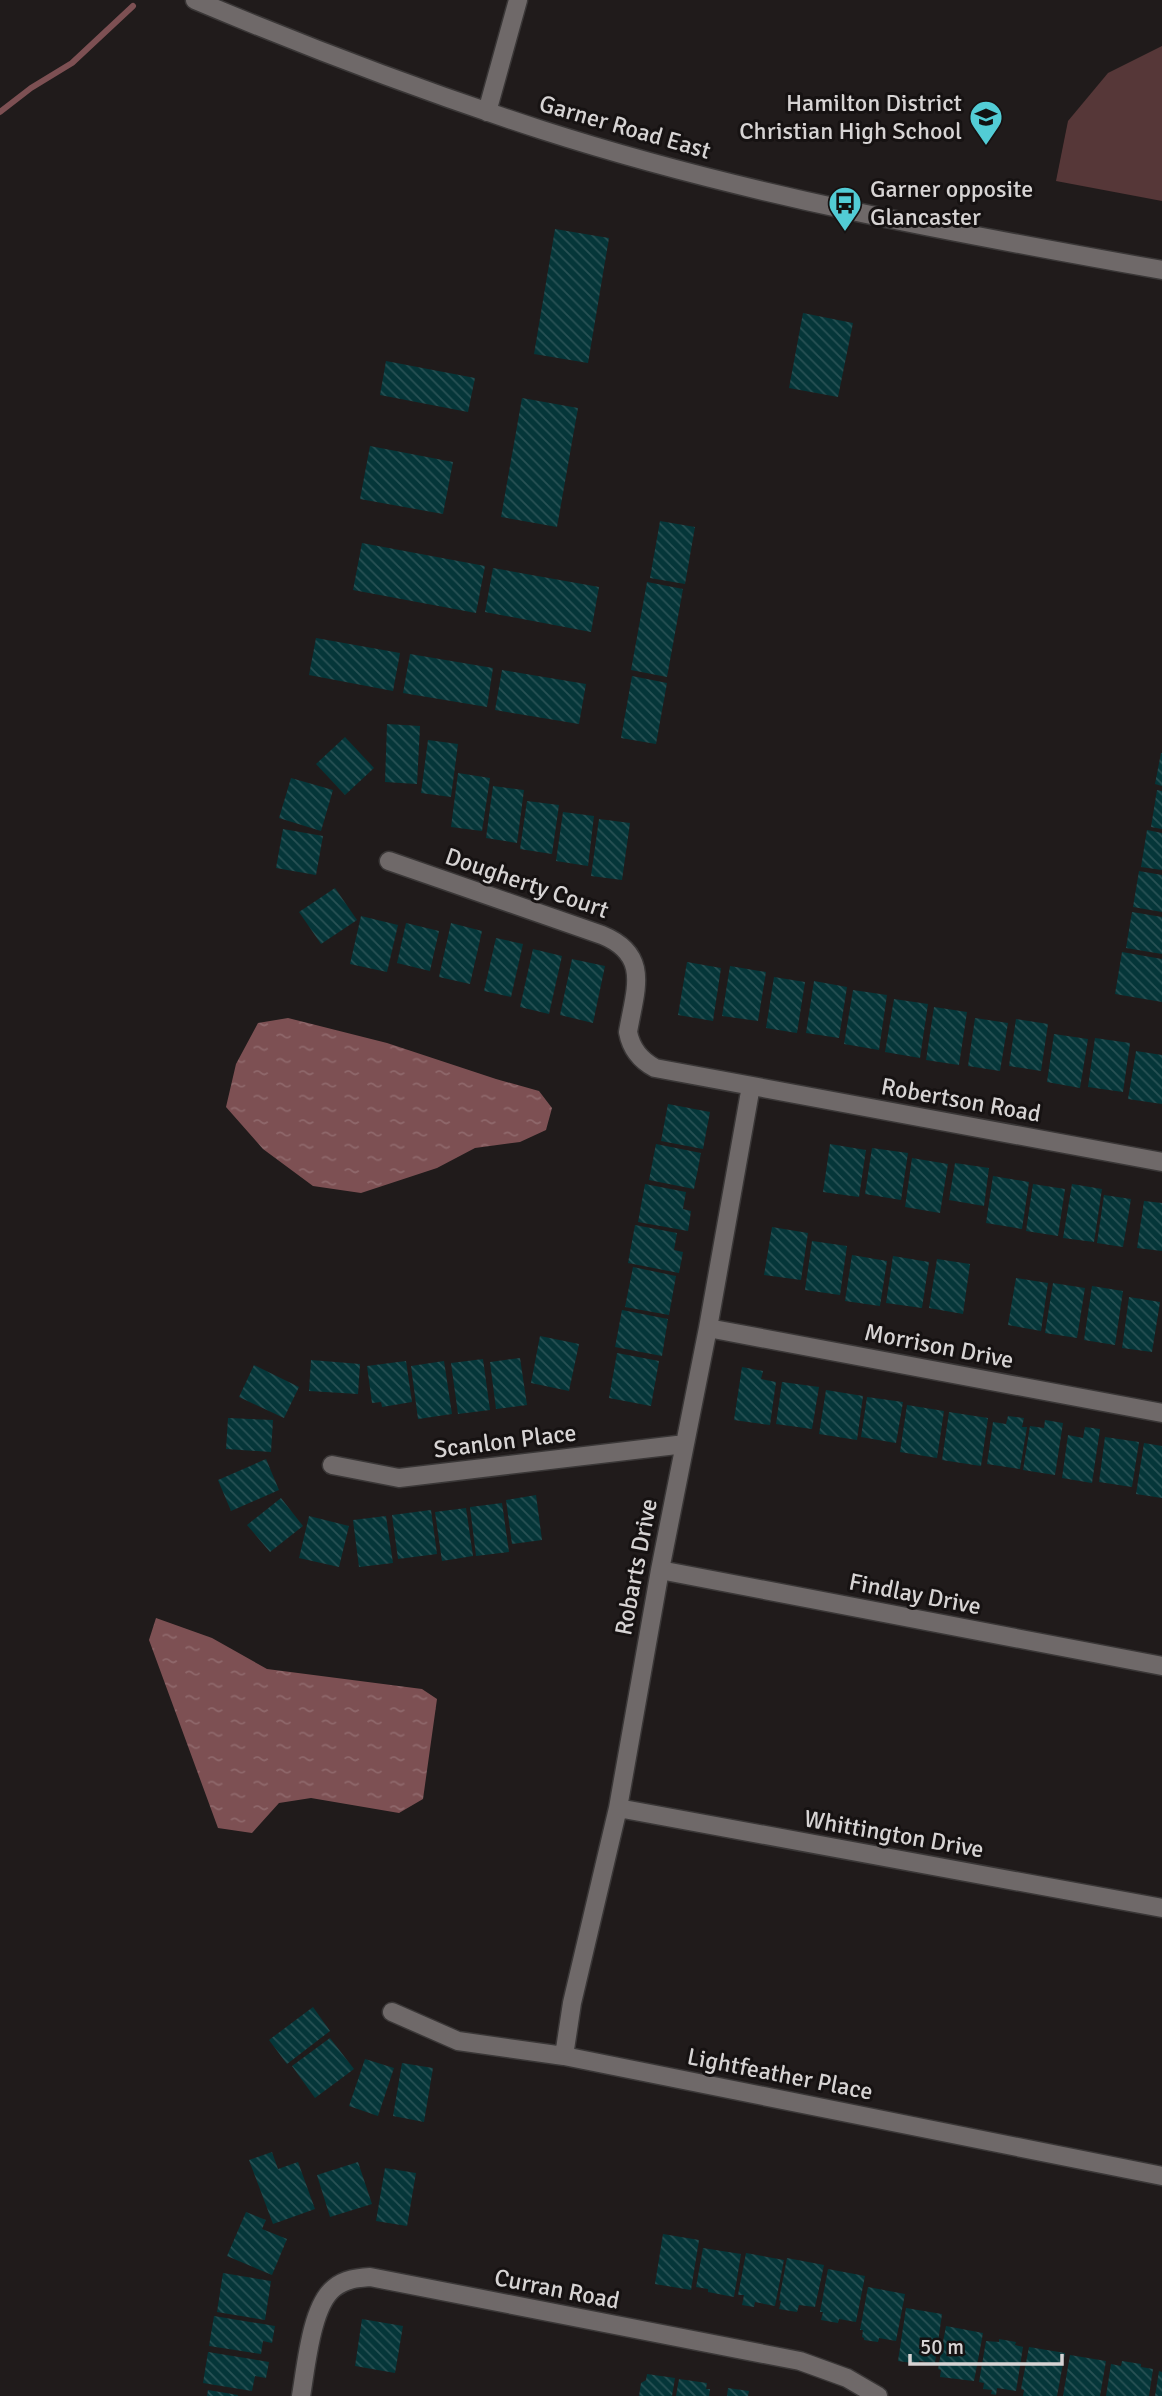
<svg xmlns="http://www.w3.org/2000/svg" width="1162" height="2396" font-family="Signika,sans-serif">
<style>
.pitch{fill:#563738}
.water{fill:url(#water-ripples)}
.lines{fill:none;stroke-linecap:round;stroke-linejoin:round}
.stream{stroke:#7d5053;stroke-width:6}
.building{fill:url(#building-back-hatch)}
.street-casing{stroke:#3a3737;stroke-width:21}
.secondary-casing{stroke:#3a3737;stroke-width:21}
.street{stroke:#6f6969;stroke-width:18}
.secondary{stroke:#6f6969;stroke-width:18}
.labels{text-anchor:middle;stroke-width:6;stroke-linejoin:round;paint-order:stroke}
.poi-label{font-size:24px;fill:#d7d4d4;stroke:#161212;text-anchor:end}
.street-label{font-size:24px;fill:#d7d4d4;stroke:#161212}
</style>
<defs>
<pattern id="water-ripples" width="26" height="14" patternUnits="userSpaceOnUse" patternTransform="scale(1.75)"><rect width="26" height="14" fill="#7d5053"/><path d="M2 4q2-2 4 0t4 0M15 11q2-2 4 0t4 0" fill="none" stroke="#8f686b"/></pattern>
<pattern id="building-back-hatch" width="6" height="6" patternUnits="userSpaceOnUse" patternTransform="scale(1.75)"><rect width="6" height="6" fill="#053639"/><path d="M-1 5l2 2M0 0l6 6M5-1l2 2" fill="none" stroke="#295255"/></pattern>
</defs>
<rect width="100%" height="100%" fill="#201b1b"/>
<path class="pitch" d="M1162,46v155l-106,-20 12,-60 40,-48z"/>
<path class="water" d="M288,1018l99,25 109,36 43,12 13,17 -6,22 -26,12 -45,6 -38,20 -76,25 -48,-7 -50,-37 -37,-42 10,-43 22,-41z
M156,1618l56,20 55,31 155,20 15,10 -14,100 -24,14 -88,-15 -32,5 -27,30 -34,-5 -69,-188z"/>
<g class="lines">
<path class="stream" d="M0,112l31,-24 41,-25 61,-57"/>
</g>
<path class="building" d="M555,229l54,9 -21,125 -54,-9z
M803,313l50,10 -15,74 -49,-9z
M386,361l89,17 -7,34 -88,-17z
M522,398l56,10 -21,119 -56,-10z
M370,446l83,16 -10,52 -83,-15z
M660,521l35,6 -10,57 -35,-6z
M362,543l123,23 -9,47 -123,-23z
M493,568l106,19 -8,45 -106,-20z
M647,582l36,7 -16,88 -36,-7z
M316,638l84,15 -7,38 -84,-16z
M410,654l83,14 -6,39 -84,-14z
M502,670l84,14 -7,40 -84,-14z
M632,676l35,7 -11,61 -35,-6z
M387,724l33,2 -3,58 -32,-2z
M345,737l29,31 -29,27 -29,-31z
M428,740l30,4 -7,53 -30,-4z
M1161,753h1v33l-7,-2z
M458,773l32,5 -8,53 -31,-4z
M291,778l42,12 -12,41 -42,-13z
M493,786l31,4 -7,53 -31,-5z
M1157,790l5,1v38l-11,-2z
M527,801l32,4 -7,49 -32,-5z
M563,812l31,4 -6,50 -32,-5z
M599,819l31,4 -8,57 -31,-4z
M283,829l40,7 -7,39 -40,-7z
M1147,830l15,3v37l-21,-3z
M1139,871l23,4v37l-29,-5z
M335,888l22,32 -36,24 -22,-32z
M1132,912l30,5v37l-36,-6z
M361,916l37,9 -11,47 -37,-8z
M406,923l33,8 -9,40 -33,-8z
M451,923l31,8 -12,53 -31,-7z
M496,938l27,6 -12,53 -27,-6z
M533,949l29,7 -13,58 -29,-7z
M1122,952l40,7v43l-47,-8z
M572,959l33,7 -12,57 -33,-8z
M687,962l34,6 -8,53 -35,-6z
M730,966l36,6 -8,49 -36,-5z
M774,977l31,5 -8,51 -31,-5z
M814,981l33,6 -8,51 -33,-5z
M853,990l34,5 -8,55 -35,-6z
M894,999l34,5 -8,54 -35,-6z
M934,1007l33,5 -8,53 -33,-5z
M975,1018l33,5 -8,48 -32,-5z
M1016,1019l32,5 -7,47 -32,-5z
M1054,1034l34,5 -8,49 -33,-6z
M1095,1038l35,5 -7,49 -35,-5z
M1136,1051l26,4v49l-34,-5z
M668,1104l42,8 -7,37 -42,-8z
M656,1144l45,9 -7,36 -45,-9z
M830,1144l36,6 -7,47 -36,-5z
M872,1148l36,5 -7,47 -36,-6z
M912,1158l36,6 -8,49 -35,-6z
M955,1163l34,5 -5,38 -35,-6z
M993,1176l36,6 -7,47 -36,-6z
M645,1184l41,8 -3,17 8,2 -3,20 -50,-9z
M1033,1184l32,5 -7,47 -32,-5z
M1072,1184l30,5 -8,53 -31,-4z
M1104,1195l27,4 -8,48 -26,-4z
M1144,1201l18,2v48l-25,-3z
M635,1225l42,8 -3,17 9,2 -4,21 -51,-10z
M772,1227l36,6 -7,47 -37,-5z
M812,1241l35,5 -7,49 -35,-5z
M852,1255l35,6 -7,45 -35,-5z
M893,1256l36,6 -7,46 -36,-5z
M937,1259l33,5 -7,50 -34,-6z
M633,1267l43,9 -7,39 -44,-8z
M1016,1278l32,5 -7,48 -33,-6z
M1053,1283l32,5 -8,50 -32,-5z
M1092,1286l31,5 -8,54 -31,-5z
M1129,1297l31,5 -8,50 -30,-4z
M622,1310l46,9 -6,37 -47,-9z
M540,1336l39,8 -10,47 -38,-8z
M617,1353l42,8 -8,45 -42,-8z
M520,1358l7,47 -31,4 -6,-47z
M483,1359l7,51 -32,4 -7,-51z
M311,1360l49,4 -2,30 -49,-3z
M406,1361l6,41 -30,5 -1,-5 -9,1 -5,-37z
M444,1361l8,53 -34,5 -7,-53z
M254,1365l45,22 -15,31 -45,-21z
M742,1367l21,4 -2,8 15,3 -6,43 -36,-5z
M782,1382l37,5 -7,42 -36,-5z
M826,1390l37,6 -6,44 -38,-6z
M867,1397l36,5 -7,41 -35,-6z
M907,1405l37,6 -7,47 -37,-6z
M949,1412l39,6 -7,48 -39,-6z
M1008,1416l16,2 -2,9h5l-7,42 -33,-5 6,-42 13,2z
M228,1418l45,2 -2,32 -45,-3z
M1045,1420l18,3 -8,52 -32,-5 7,-44 14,2z
M1085,1427l15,2 -8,54 -30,-5 6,-43 15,3z
M1105,1437l34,5 -7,45 -33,-5z
M1144,1443l18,3v52l-26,-4z
M266,1459l13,31 -48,21 -13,-31z
M536,1495l6,45 -30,4 -6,-44z
M281,1498l22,28 -33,26 -23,-27z
M502,1503l7,49 -33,4 -6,-49z
M466,1508l7,48 -31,5 -7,-49z
M431,1510l6,44 -39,5 -6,-44z
M309,1516l40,10 -10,41 -40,-9z
M386,1516l7,47 -34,4 -6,-47z
M313,2007l17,24 -43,33 -18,-24z
M330,2038l24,31 -39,29 -23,-32z
M365,2059l29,9 -16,48 -29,-10z
M402,2063l31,5 -9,54 -31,-6z
M272,2152l6,17 20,-7 17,47 -42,15 -24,-64z
M358,2162l14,42 -42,13 -13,-42z
M385,2168l31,5 -9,53 -31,-5z
M246,2212l20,8 -4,9 25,10 -15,36 -45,-19z
M663,2234l36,6 -8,50 -36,-6z
M703,2248l38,6 -7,43 -26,-5v-3l-12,-2z
M746,2253l38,7 -9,46 -20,-4 -1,5 -12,-2 2,-10h-6z
M787,2258l37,7 -9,42 -16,-2 -2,7 -18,-3 2,-8 -2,-1z
M828,2269l37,7 -9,46 -17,-3 -1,4 -17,-3 2,-8h-3z
M223,2273l48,8 -6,39 -48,-8z
M868,2287l37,7 -9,47 -17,-3 -1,4 -14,-2v-2l-2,-1 1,-7h-3z
M906,2308l36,6 -7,49 -16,-2v3l-21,-3z
M214,2316l61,10 -3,17 -9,-2 -2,13 -52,-8z
M362,2319l41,7 -8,47 -40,-7z
M946,2326l37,7 -9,48 -34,-4 1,-7 -3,-1z
M999,2339l17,3 -1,3 8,2 -7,44 -19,-3 -1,7 -5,-1 1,-4 -9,-1 1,-6 -5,-1 7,-41 13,1z
M1029,2347l36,6 -8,43h-34l1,-6 -3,-1z
M208,2352l61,10 -3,16 -11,-2 -3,15 -49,-8z
M1070,2355l36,6 -6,35h-37z
M1122,2361l19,3v3l12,2 -4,27h-43l5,-32 10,2z
M1159,2371l3,1v24h-7z
M647,2374l28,4 -3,18h-33l2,-13 5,-3z
M679,2379l28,4 -1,6h4l-1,7h-33z
M728,2388l21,3 -1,5h-21z
M208,2390l30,5v1h-31z"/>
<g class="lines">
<defs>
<path id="street" d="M389,861l213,74c49,20 33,55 26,97 3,16 12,28 27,36l507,94
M708,1328l454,85
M332,1465l67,13 286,-34
M660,1570l502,96
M618,1808l544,100
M392,2012l66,29 106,15 598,120
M564,2056l8,-53 46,-195 42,-238 48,-242 43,-242
M301,2396c5,-28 10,-90 33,-108 11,-9 23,-10 36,-11l430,84 47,17 31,18"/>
<path id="secondary" d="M195,0c114,48 230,92 347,130 202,65 412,103 620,140
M487,112l31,-112"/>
</defs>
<use href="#street" class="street-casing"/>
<use href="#secondary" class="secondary-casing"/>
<use href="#street" class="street"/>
<use href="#secondary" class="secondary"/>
</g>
<defs>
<symbol id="school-pin" viewBox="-11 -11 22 30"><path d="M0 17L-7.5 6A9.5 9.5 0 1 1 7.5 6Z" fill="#52ccd5" stroke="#161212"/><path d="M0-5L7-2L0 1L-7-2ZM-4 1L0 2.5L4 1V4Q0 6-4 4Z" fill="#111"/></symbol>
<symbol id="bus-pin" viewBox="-11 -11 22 30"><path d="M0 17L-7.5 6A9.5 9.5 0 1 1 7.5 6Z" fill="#52ccd5" stroke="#161212"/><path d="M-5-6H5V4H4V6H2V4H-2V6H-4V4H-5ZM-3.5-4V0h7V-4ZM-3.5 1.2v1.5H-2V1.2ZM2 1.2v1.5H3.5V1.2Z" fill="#111"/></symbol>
</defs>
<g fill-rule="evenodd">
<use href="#school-pin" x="967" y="98" width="38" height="52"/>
<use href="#bus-pin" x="826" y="184" width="38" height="52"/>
</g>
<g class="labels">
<g class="poi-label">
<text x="962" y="111">Hamilton District<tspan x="962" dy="28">Christian High School</tspan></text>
<text x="870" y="197" text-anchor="start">Garner opposite<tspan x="870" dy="28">Glancaster</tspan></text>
</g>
<g class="street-label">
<text transform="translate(625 127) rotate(16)" y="8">Garner Road East</text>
<text transform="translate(527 883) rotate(19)" y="8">Dougherty Court</text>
<text transform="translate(961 1100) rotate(10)" y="8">Robertson Road</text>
<text transform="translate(939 1346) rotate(11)" y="8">Morrison Drive</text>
<text transform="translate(505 1441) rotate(-7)" y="8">Scanlon Place</text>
<text transform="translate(636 1567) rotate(-79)" y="8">Robarts Drive</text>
<text transform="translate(915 1594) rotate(11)" y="8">Findlay Drive</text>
<text transform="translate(894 1834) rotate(10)" y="8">Whittington Drive</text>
<text transform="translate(780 2074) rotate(11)" y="8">Lightfeather Place</text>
<text transform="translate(557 2289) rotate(11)" y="8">Curran Road</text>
</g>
</g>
<path d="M910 2354v10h152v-10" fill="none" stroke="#d7d4d4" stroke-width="3.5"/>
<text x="920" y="2354" font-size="21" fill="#d7d4d4" stroke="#161212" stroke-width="5" paint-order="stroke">50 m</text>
</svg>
